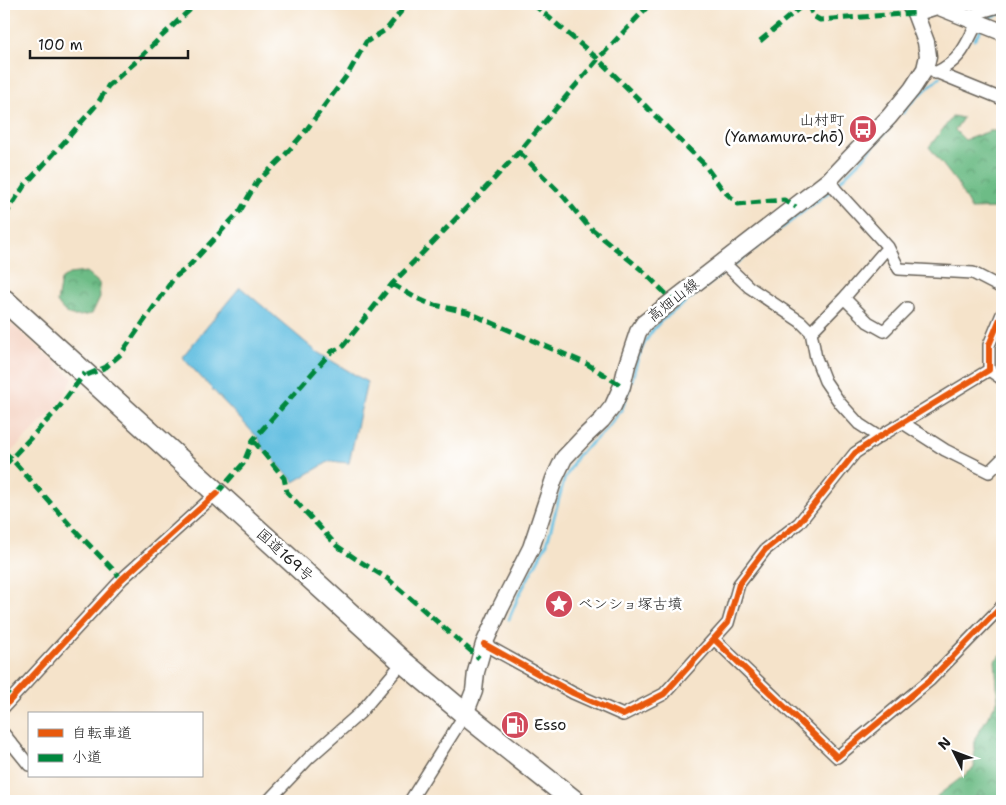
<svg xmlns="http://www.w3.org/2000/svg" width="1006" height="805" font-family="'Shantell Sans','Klee One',sans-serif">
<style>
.built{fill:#f5d3c2}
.forest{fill:url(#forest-crowns);stroke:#446c51}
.water{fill:#63bfe1;stroke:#406e7e}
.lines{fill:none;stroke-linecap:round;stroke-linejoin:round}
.stream{stroke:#63bfe1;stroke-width:3}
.street-casing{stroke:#686259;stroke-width:14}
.secondary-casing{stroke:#686259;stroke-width:19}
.highway-casing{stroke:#686259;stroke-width:24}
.street{stroke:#fff;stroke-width:11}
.secondary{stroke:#fff;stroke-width:16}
.highway{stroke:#fff;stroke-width:21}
.quiet{stroke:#00873e;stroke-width:5;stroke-dasharray:10 5;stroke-linecap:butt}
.cycleway-casing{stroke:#fff;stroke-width:9}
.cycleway{stroke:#e8590c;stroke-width:6}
.labels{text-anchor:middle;stroke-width:5;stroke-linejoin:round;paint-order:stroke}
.poi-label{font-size:15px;fill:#1c1c1c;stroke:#fff;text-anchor:start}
.street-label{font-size:15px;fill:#1c1c1c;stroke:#fff}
</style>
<defs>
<pattern id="forest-crowns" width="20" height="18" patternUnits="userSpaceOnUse" patternTransform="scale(1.25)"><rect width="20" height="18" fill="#6dbc86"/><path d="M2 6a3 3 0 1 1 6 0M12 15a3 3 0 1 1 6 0" fill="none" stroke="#59986d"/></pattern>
</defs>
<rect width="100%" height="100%" fill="#fff"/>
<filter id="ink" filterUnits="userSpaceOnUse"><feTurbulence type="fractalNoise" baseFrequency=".02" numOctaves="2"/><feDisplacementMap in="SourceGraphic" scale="10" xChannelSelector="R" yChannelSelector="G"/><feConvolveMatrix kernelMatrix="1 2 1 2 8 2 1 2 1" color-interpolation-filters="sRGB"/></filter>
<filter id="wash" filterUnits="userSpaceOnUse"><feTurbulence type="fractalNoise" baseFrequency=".0096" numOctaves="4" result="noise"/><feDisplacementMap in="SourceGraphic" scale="20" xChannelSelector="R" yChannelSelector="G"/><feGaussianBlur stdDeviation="1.12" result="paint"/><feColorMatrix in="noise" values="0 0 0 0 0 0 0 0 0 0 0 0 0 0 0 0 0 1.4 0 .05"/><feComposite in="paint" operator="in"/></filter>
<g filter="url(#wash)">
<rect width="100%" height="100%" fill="#f5e3ca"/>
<path class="built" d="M4,317l69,61 -15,28 -47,46 -7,-7z"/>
<path class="forest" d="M953,116l10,2 -8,12 10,10 25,-9h12v77l-31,1 -14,-26 -28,-36z
M86,272l13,11 1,14 -8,17c-18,3 -24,5 -35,-12l4,-22 8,-6z
M1002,654v143l-24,-1 -12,5h-28l-1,-5 37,-28 1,-30 23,-38 -3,-40z"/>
<path class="water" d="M240,287l77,65 50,30 -18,81 -19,-2 -36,21 -33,-36 -2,-7 -77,-82z"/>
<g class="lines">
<path class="stream" d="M986,21l1,-3 15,-5
M974,40l7,-11
M903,113l10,-12 27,-24
M632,380c6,-25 11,-40 29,-59l169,-130 33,-33 29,-33
M509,619l10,-24 28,-52 17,-63 13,-24 28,-25 17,-22 7,-20"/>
</g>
</g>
<g filter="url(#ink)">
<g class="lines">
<defs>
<path id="street" d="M963,17l39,-11
M925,69l13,4 64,26
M935,73c26,-13 30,-26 42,-50
M829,180l7,10 52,57 11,22 74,4 29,15
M723,262l26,25 52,35 10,10 5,26 9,23 15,22 19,21 20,13
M844,298l24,24 16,9 23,-23
M811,332l33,-34 44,-51
M989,370l13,9
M903,423l42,27 44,22 13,-13
M714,639l123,118 93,-77 72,-74
M484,644l89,49 50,22 41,-21 64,-71 11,-39 26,-34 34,-27 56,-70 24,-16 110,-67v-25l13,-31
M4,707l118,-128 95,-86
M4,734l25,31
M268,801l42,-44 50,-44 43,-51
M410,801l55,-87"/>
<path id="secondary" d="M915,13l22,-7 65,26
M465,714l9,-23 2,-19 8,-28 17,-37 30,-59 23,-69 10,-21 21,-22 17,-16 11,-14 9,-20 5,-21 11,-33 6,-9 185,-143 60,-63 23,-28 13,-20 3,-13 -2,-14 -11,-29 -6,-9"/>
<path id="highway" d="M4,300l399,362 62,52 109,87"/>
</defs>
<use href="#street" class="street-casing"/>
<use href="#secondary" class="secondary-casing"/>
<use href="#highway" class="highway-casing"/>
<use href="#street" class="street"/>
<use href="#secondary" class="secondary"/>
<use href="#highway" class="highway"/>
<path class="quiet" d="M533,4l65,55 106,105 18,25 16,15 46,-4 12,7
M808,4l5,12 7,4 95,-7
M760,41l44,-37
M519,152l44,44 24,29 56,46 30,30
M4,217l20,-31 34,-37 40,-46 10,-17 30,-26 24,-24 34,-32
M392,284l22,13 16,7 37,8 120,52 35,22
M87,375l19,-8 15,-13 53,-76 14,-11 52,-56 17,-29 27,-26 20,-23 44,-59 18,-32 21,-13 20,-25
M253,440l31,38 3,14 50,54 19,13 32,20 91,79
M4,452l7,6 58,66 53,55
M4,466l53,-56 28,-37
M217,493l26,-29 10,-24 78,-88 12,-6 49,-62 86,-88 41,-44 79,-93 52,-55
M4,690l8,8"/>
<defs>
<path id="cycleway" d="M714,639l123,118 93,-77 72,-74
M484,644l89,49 50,22 41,-21 64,-71 11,-39 26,-34 34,-27 56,-70 24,-16 110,-67v-25l13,-31
M4,707l118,-128 95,-86"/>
</defs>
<use href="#cycleway" class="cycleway-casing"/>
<use href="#cycleway" class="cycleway"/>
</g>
</g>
<defs>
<symbol id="bus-disc" viewBox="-11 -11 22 22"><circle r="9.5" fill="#d1495b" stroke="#fff"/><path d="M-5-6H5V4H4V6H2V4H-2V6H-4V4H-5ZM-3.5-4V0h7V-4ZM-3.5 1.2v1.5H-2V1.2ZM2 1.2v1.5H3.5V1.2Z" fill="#fff"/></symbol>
<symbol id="sight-disc" viewBox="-11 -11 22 22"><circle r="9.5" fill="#d1495b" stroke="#fff"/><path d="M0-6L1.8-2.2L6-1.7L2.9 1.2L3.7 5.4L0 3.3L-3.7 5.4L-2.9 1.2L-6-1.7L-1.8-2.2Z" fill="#fff"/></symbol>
<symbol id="fuel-disc" viewBox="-11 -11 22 22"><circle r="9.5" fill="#d1495b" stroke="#fff"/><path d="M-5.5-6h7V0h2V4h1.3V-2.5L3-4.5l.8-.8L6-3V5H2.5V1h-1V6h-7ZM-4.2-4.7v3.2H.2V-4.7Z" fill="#fff"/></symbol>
</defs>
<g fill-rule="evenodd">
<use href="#bus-disc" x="847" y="113" width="32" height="32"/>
<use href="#sight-disc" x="543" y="588" width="32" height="32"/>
<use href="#fuel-disc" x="499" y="709" width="32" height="32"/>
</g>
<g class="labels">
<g class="poi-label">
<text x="844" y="125" text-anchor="end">山村町<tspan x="844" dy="17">(Yamamura-chō)</tspan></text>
<text x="578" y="609">ベンショ塚古墳</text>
<text x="534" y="730">Esso</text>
</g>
<g class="street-label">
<text transform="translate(673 300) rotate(-38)" y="5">高畑山線</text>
<text transform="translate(285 555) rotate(42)" y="5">国道169号</text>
</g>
</g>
<rect width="1006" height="805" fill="none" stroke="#fff" stroke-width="20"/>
<rect x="28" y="712" width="175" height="65" fill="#ffffff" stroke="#a4a4a4"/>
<rect x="38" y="729" width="25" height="8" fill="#e8590c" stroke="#a4a4a4"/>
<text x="72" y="738" font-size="15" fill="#1c1c1c">自転車道</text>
<rect x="38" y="754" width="25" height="8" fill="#00873e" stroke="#a4a4a4"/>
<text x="72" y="762" font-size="15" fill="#1c1c1c">小道</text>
<g transform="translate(954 752) rotate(312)" stroke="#ffffff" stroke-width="4" paint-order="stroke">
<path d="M0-4L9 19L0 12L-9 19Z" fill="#1c1c1c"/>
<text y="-8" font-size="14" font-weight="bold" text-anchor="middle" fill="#1c1c1c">N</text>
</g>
<path d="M30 50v8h158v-8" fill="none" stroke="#1c1c1c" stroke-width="2.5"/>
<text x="38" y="50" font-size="15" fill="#1c1c1c" stroke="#ffffff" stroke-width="4" paint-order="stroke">100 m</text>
</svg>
